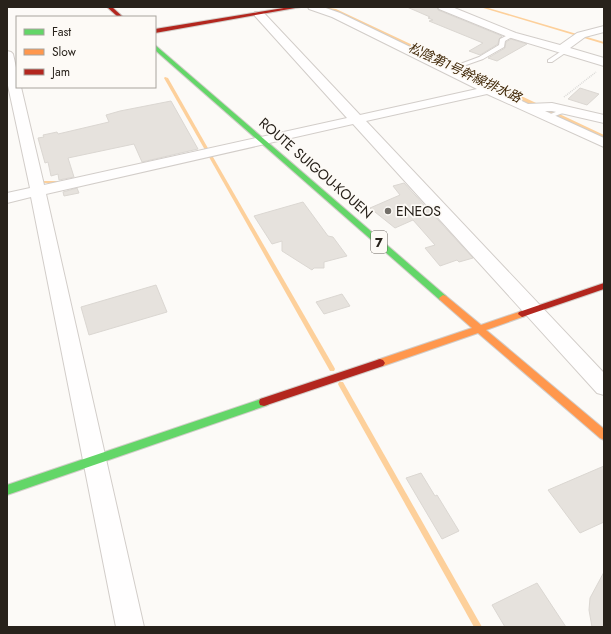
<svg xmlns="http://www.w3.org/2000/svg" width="611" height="634" viewBox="0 0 611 634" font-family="Jost,'Noto Sans JP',sans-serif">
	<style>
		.water { fill: #fdd09b }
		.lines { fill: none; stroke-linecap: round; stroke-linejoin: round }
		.stream { fill: #fdd09b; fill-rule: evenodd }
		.building { fill: #e6e2dd; stroke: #dbd7d2 }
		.lane-casing { stroke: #d2cdc9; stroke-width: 2 }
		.street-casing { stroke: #d2cdc9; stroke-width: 2 }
		.fast-casing { stroke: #d2cdc9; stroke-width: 2 }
		.slow-casing { stroke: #d2cdc9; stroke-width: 2 }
		.jam-casing { stroke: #d2cdc9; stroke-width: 2 }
		.path { stroke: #dbdad8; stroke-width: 1.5; stroke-dasharray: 1 1; stroke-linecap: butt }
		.lane { fill: #fffefe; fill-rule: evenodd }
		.street { fill: #fffefe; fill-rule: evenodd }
		.fast { fill: #63d668; fill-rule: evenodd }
		.slow { fill: #ff974d; fill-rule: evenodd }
		.jam { fill: #b3261e; fill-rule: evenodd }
		.poi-dot { fill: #726e68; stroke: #fdfaf6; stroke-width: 1.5 }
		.labels { text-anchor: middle; stroke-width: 3.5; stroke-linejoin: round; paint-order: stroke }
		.far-water-label { font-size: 13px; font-style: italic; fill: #3e2504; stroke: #fdfaf6 }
		.shield { fill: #fdfaf6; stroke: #68635d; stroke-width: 1 }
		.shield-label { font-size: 13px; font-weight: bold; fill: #28221b }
		.street-label { font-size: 14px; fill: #28221b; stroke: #fdfaf6 }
		.poi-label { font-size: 14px; fill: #28221b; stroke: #fdfaf6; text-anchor: start }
	</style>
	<rect width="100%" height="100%" fill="#fcfaf7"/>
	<g class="water">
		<path d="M323,7l13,2 268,126v4l-68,-30 -9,-6 -193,-92z"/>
		<path d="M480,7h5l119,35v2z"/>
	</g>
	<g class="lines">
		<g class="stream">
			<path d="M165,77l3,1 41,72 -1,1h-2l-1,-1 -41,-72z"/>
			<path d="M210,156h2l1,1 121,210 1,2 -1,2h-4l-121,-214z"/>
			<path d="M40,177h2l2,4h14l2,1 -2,1h-16l-2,-1 -1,-4z"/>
			<path d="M339,382h4l139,245h-8l-135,-241 -1,-2z"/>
		</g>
	</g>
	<g class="building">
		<path d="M407,7h30l1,3 64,26 -3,3 -1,5 -18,11 -11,-4 14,-8 -54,-22 4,-1 -5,-2 2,-1z"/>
		<path d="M511,39l16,5 -30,17 -9,-3 17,-10 1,-6z"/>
		<path d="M580,88l19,6 -12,11 -19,-6z"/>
		<path d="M171,101l27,48 -56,13 -8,-18 -66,14 6,19 -15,3 -1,-6 -7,2 -3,-14 -3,1 -7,-25 6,-1 -1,-2 14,-3 1,2 51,-12 -3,-7 14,-4z"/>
		<path d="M404,183l69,75 -14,4 -2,-2 -17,6 -15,-18 10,-3 -22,-25 -18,8 -25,-20 30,-13 -7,-9z"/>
		<path d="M77,188l2,5 -15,3 -1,-4z"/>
		<path d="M303,202l25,34 5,1 14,19 -23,6v6h-10l-2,2 -30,-19v-10l-10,3 -18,-28z"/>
		<path d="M156,285l11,27 -78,23 -8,-28z"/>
		<path d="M342,294l8,12 -26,8 -8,-12z"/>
		<path d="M604,466v56l-24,11 -32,-43z"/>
		<path d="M421,473l14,23 2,-1 22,36 -17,8 -36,-61z"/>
		<path d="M604,572v55h-12l-3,-17 1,-12z"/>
		<path d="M537,583l29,44h-61l-13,-22z"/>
	</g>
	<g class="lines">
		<g class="lane-casing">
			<g id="lane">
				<path d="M510,34l5,1 -10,6 -1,6 -21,12 -34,12 -5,-1 35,-13 20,-12 1,-6z"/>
				<path d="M563,50l5,1 -16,11h-4v-2z"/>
				<path d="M566,108l3,2 -1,1 -21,8 -4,-2z"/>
			</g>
		</g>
		<g class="street-casing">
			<g id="street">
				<path d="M308,7h15l17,6 188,91 24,-1 52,12v8l-52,-12h-7l59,27v9l-117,-53 -121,27 238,252v22l-7,-2 -244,-269 -307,70 98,433h-28l-85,-430 -24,6v-10l23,-5 -23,-107v-30l4,1 2,2 4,18v15h4l23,98 303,-67 -92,-102 -1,-2 1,-2h8l97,103 117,-26 -145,-72 -23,-8z"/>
				<path d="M438,7h14l64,26 44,12 17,-12 27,-7v6l-19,5 -15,11 34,10v8l-96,-29 -69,-28z"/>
			</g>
		</g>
		<g class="fast-casing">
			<g id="fast">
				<path d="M155,45l291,251 1,2 -1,2h-6l-285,-250z"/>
				<path d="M264,398l4,1 1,3 -1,3 -261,90v-10z"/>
			</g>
		</g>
		<g class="slow-casing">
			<path id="slow" d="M443,295l3,1 35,29 41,-14 3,1 1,2 -1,2 -39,14 118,99v11l-4,-2 -122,-105 -95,33h-6l-2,-3 2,-3 95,-32 -32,-28 -1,-2z"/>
		</g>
		<g class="jam-casing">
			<g id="jam">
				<path d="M107,7h5l11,10h-5z"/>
				<path d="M290,7h11l-146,26v-4z"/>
				<path d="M604,283v6l-82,28 -4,-3 1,-2z"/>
				<path d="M380,359l3,1 2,3 -2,3 -119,40 -4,-1 -1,-3 1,-3z"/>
			</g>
		</g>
		<path class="path" d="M564,97l32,-25"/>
		<use href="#lane" class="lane"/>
		<use href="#street" class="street"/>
		<use href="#fast" class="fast"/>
		<use href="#slow" class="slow"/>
		<use href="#jam" class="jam"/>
	</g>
	<circle class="poi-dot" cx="388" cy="211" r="4"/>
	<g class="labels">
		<g class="far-water-label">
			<text transform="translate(465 72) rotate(25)" y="5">松陰第1号幹線排水路</text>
		</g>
		<rect class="shield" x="371" y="231" width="16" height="22" rx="3"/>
		<g class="shield-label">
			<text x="379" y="247">7</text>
		</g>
		<g class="street-label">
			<text transform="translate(316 168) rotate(41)" y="5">ROUTE SUIGOU-KOUEN</text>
		</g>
		<g class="poi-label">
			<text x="396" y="216">ENEOS</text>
		</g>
	</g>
	<rect width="611" height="634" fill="none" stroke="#28221b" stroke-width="16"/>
	<rect x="16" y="16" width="140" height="72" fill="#fdfaf6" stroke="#a8a49e"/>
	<rect x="24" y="29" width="20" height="6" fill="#63d668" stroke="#a8a49e"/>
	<text x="52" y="36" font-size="12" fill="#28221b">Fast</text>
	<rect x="24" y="49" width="20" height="6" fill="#ff974d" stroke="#a8a49e"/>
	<text x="52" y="56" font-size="12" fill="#28221b">Slow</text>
	<rect x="24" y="69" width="20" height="6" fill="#b3261e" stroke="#a8a49e"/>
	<text x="52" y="76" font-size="12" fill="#28221b">Jam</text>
</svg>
